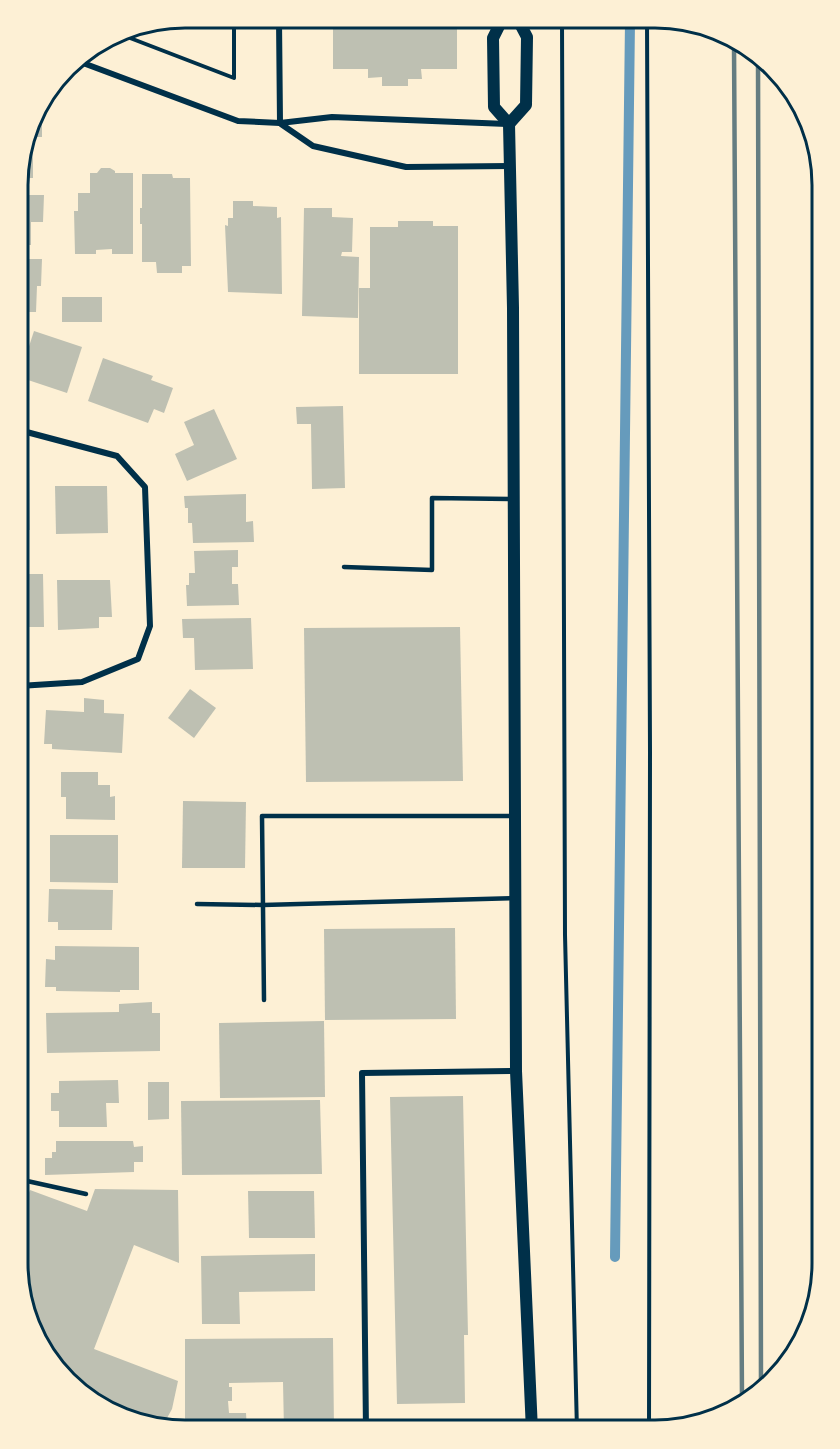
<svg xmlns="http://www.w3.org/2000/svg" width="840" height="1449" viewBox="0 0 840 1449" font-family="'Work Sans',sans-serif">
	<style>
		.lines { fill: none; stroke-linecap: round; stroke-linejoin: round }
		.stream { stroke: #669bbc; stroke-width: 10 }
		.building { fill: #bec0b2 }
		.path { stroke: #003049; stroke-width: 4 }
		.service { stroke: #003049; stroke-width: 4.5 }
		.minor { stroke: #003049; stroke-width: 6 }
		.secondary { stroke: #003049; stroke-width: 12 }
		.rail { stroke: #657d81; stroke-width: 4.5 }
		.rim { fill: none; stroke: #003049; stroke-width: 3 }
	</style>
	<rect width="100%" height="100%" fill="#fdf0d5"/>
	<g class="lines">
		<path class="stream" d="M615,1257l15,-1236"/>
	</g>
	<g class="building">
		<path d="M188,18h21v9l-37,1v-7z"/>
		<path d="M333,19l124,1v49h-36l1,10h-14v7h-26v-9l-14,1v-9h-35z"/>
		<path d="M32,122h10v15h-9v41h-14v-14z"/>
		<path d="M101,168h9l5,3v2h18v81h-21v-5l-16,1v4h-21l-1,-43h4v-18h12v-20h7z"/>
		<path d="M142,174h30l1,4h17l1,88h-9v7h-25l-1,-11h-14v-38h-2v-16h2z"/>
		<path d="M19,195h25l-1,27h-12v23h-12z"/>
		<path d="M233,201h20v5l24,1v11l4,-1 1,77 -54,-2 -3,-67 3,1v-8h5z"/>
		<path d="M304,208h28v9l21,1 -1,34h-10l-1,4 18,1 -1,61 -56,-2z"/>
		<path d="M398,221h35v5h25v148h-99v-86h11v-61h28z"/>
		<path d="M19,259h23l-1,27h-4l-1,26h-17z"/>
		<rect x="62" y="297" width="40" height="25"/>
		<path d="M34,331l48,16 -15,46 -48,-16z"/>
		<path d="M103,358l50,18 -2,4 22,8 -9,25 -10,-4 -6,14 -60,-22z"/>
		<path d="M343,406l2,82 -33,1 -1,-65h-14l-1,-17z"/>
		<path d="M214,409l23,50 -50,22 -12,-27 19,-9 -10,-23z"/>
		<path d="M19,465h10l1,65h-11z"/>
		<path d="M55,486h52l1,47 -52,1z"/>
		<path d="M246,494v28l7,-1 1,21 -61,1 -1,-20h-4v-15h-3l-1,-12z"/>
		<path d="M238,550v17h-6v17h6l1,21 -52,1 -1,-21h3v-12h6l-1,-22z"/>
		<path d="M19,574h24l1,53h-17v3h-8z"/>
		<path d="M57,580h53l2,37h-13v11l-41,2z"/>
		<path d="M251,618l2,51 -58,1 -1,-32h-11l-1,-19z"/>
		<path d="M460,627l3,154 -157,1 -2,-154z"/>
		<path d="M190,689l26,19 -22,30 -26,-20z"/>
		<path d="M84,698l20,2v13l20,1 -2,39 -70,-4v-5h-8l2,-34 38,2z"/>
		<path d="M61,772h37v13h12v12l5,-1v24l-49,-1v-22h-5z"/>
		<path d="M183,801l63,1 -1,66h-63z"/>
		<path d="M50,835h68v48l-68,-1z"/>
		<path d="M49,889l64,1 -1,40h-54v-8h-10z"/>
		<path d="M455,928l1,91 -131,1 -1,-91z"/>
		<path d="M55,946l84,1v43h-19v2l-64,-1v-4h-11l1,-28 9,1z"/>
		<path d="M152,1002v11h8v38l-113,2 -1,-40 73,-1v-8z"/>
		<path d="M324,1021l1,76 -105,1 -1,-75z"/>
		<path d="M118,1080l1,23h-13l1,24h-48v-16h-8v-18h8v-12z"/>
		<path d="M148,1082h21v37l-21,1z"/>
		<path d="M463,1096l5,239h-4l1,68 -68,1 -7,-307z"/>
		<path d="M320,1100l2,74 -140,1 -1,-74z"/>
		<path d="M56,1141h77l1,6 9,-1v16h-9v10l-89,3v-17h7v-6h4z"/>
		<path d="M95,1189l83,1 1,73 -45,-18 -40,104 84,32 -6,28 -11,20 -78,-33 -52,-68 -13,-64v-43l12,-31 57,21z"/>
		<path d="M248,1191h66l1,47h-66z"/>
		<path d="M315,1254v37l-76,1 1,32h-38l-1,-68z"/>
		<path d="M333,1338l1,92h-50l-1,-48 -54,1v4h3v14h-4l1,12h17l1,17h-62v-91z"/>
	</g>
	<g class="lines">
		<g class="path">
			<path d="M562,20l3,915 12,496"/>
			<path d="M647,21l3,731 -1,679"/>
			<path d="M117,33l117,45v-60"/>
		</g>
		<g class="service">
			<path d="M344,567l88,3v-72l81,1"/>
			<path d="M197,904l66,1 252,-7"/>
			<path d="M264,1000l-2,-184h252"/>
			<path d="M18,1179l68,15"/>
		</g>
		<g class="minor">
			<path d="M279,19l1,104"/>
			<path d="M75,60l163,61 42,2 52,-6 175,7"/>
			<path d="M281,124l32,22 93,21 104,-1"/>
			<path d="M19,686l63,-4 56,-23 12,-33 -5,-139 -28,-31 -98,-26"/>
			<path d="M366,1430l-4,-357 154,-2"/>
		</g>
		<g class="secondary">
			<path d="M502,20l-9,18 1,69 15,17 4,184 3,763 16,360"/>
			<path d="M509,124l17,-19 1,-68 -9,-17"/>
		</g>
		<g class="rail">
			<path d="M734,44l8,1356"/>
			<path d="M758,56l3,1330"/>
		</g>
	</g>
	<path d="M0 0H840V1449H0ZM185 28H655A157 157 0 0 1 812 185V1263A157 157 0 0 1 655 1420H185A157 157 0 0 1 28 1263V185A157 157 0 0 1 185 28Z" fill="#fdf0d5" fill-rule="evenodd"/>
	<path class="rim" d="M185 28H655A157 157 0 0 1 812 185V1263A157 157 0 0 1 655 1420H185A157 157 0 0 1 28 1263V185A157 157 0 0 1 185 28Z"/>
</svg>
